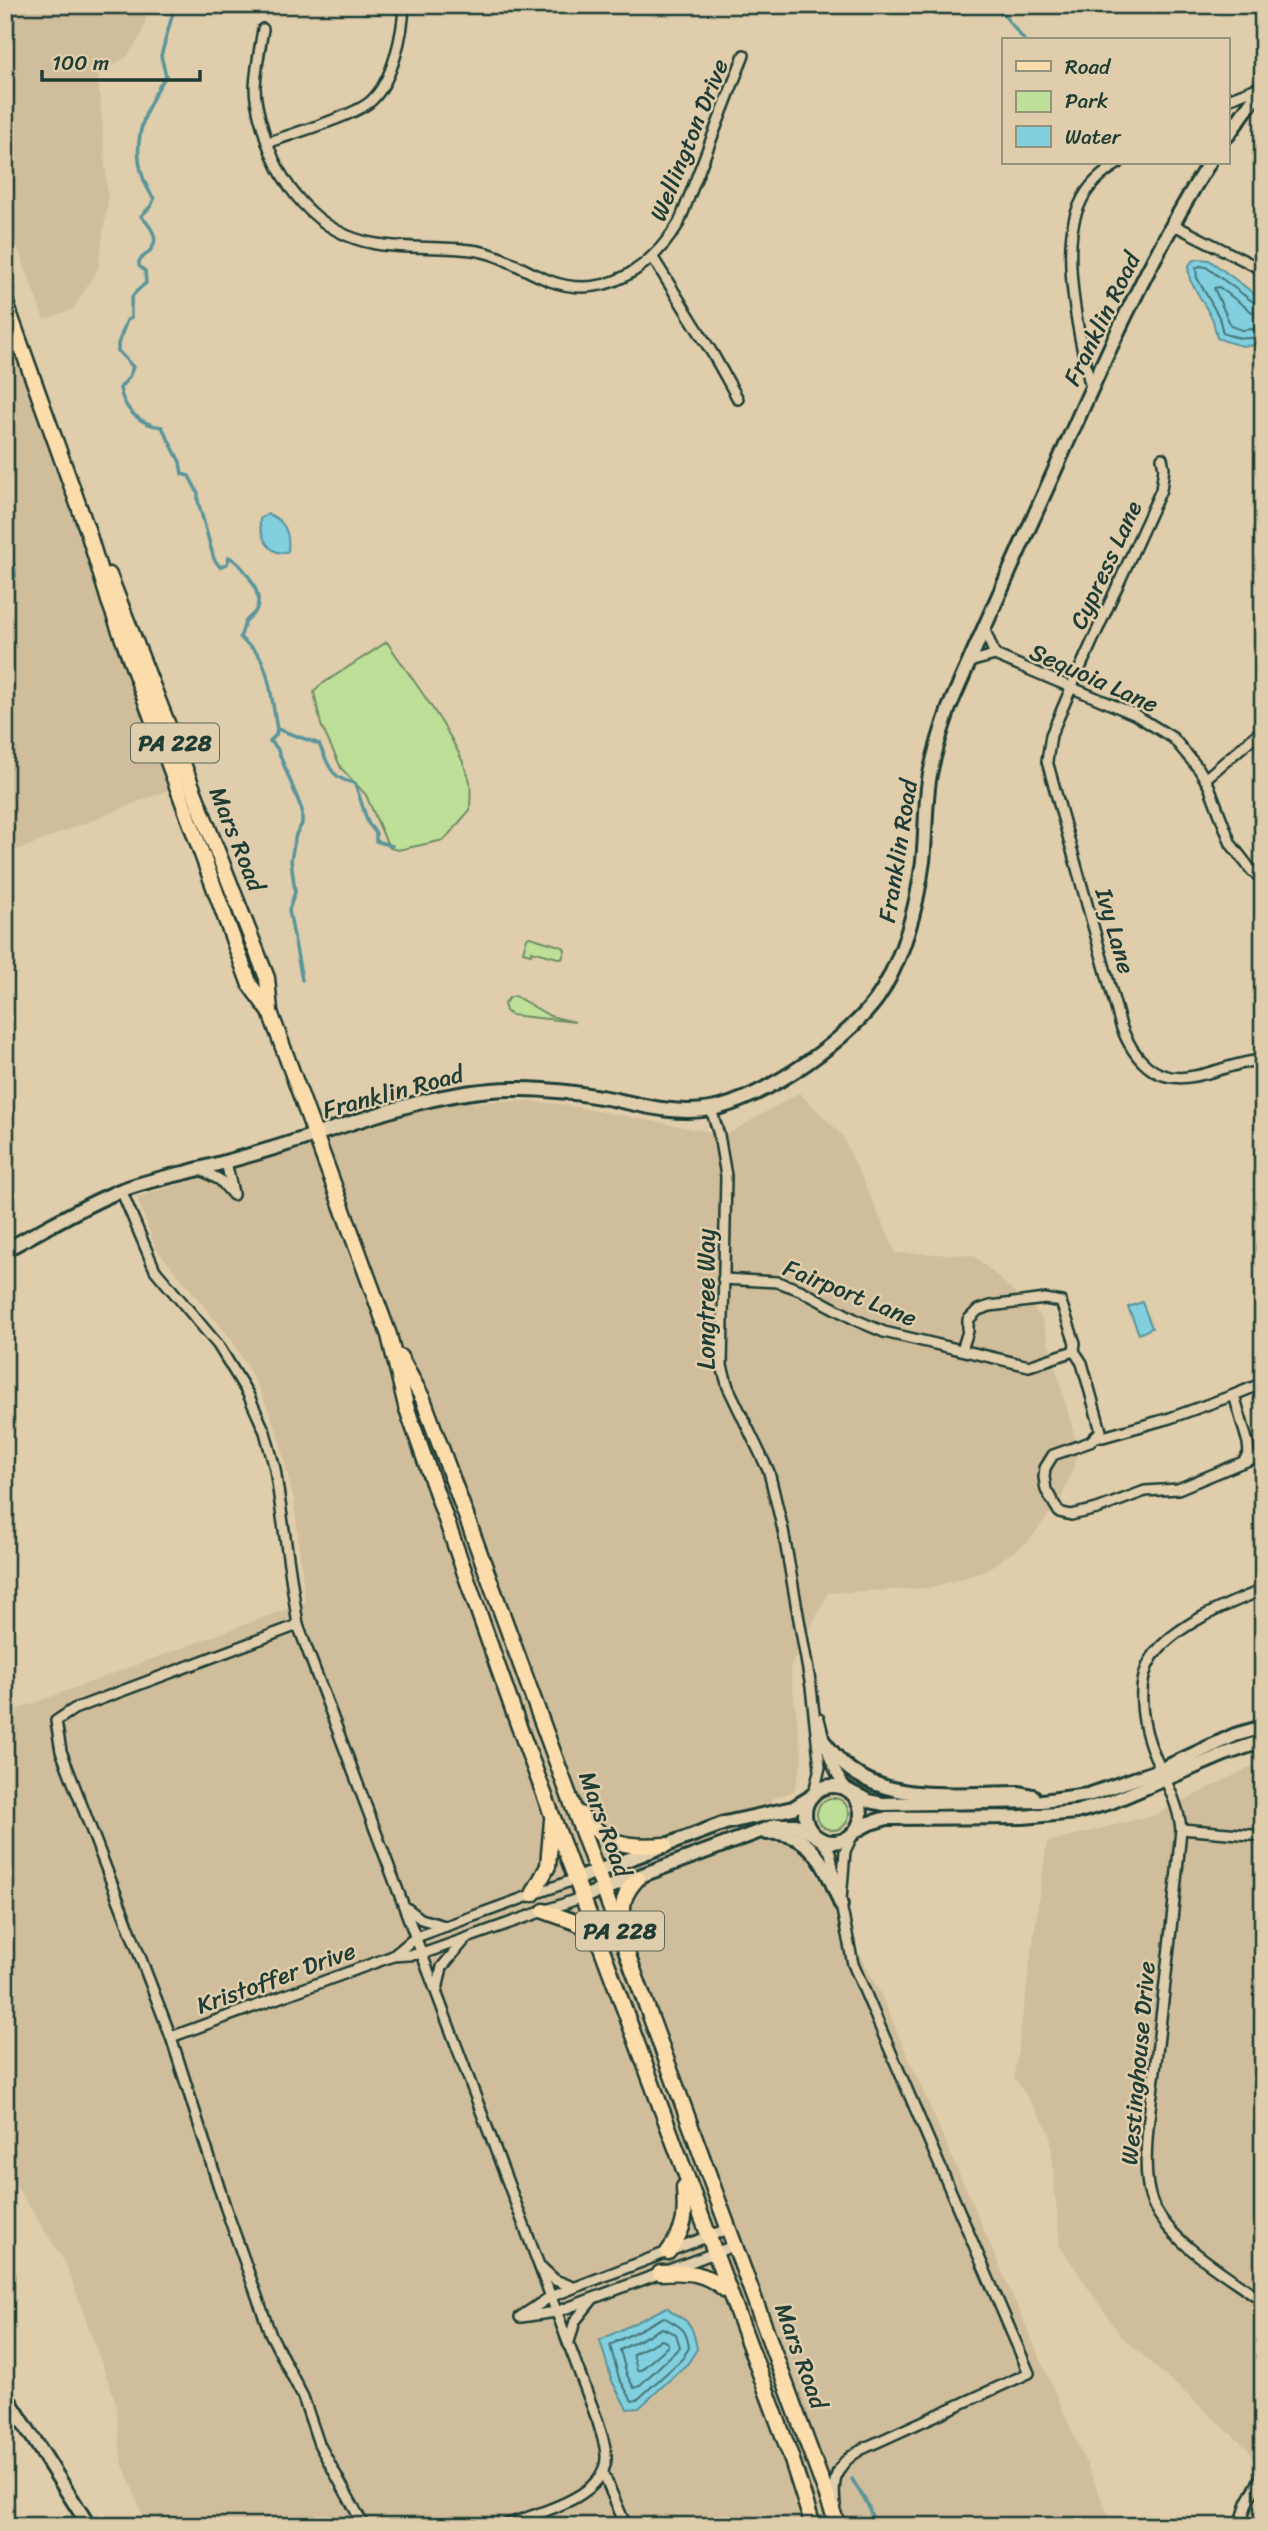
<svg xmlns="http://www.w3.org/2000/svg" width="1268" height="2531" viewBox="0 0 1268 2531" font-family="Sriracha,sans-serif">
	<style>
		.built { fill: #d0bd9b }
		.green { fill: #bedf98; stroke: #6e8e66; stroke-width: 2 }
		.water { fill: #81cfdf; stroke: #5a959b; stroke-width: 2 }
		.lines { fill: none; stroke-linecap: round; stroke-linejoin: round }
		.shore { stroke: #467778; stroke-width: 2 }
		.stream { stroke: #5a959b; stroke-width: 3.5 }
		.street-casing { stroke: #1f3d34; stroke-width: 14 }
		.secondary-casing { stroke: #1f3d34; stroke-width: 18 }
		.primary-casing { stroke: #1f3d34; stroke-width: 19 }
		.street { stroke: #dfcdab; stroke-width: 9 }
		.secondary { stroke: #dfcdab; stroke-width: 12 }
		.primary { stroke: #fddcac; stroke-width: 14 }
		.labels { text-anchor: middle; stroke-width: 5; stroke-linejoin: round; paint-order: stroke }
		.shield { fill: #dfcdab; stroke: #596858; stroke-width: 2 }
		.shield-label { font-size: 23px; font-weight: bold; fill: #1f3d34 }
		.street-label { font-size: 24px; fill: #1f3d34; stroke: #dfcdab }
	</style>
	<rect width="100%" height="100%" fill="#dfcdab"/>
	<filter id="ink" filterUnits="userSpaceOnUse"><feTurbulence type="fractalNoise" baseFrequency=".0143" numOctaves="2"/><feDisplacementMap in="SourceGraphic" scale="14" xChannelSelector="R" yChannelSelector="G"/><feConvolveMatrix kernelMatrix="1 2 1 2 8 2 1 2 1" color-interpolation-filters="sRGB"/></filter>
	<g filter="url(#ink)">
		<g class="built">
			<path d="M5,5h145l-9,31 -14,20 -29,19 10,125 -10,69 -25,40 -29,11 -39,-108z"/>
			<path d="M5,352l31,33 142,401 -173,69z"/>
			<path d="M799,1093l43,42 54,118 77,2 68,61 38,136 -18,47 -33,43 -45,30 -53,16 -102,5 -38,74 12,92 -8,32 -23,8 10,38 20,9 79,147 233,532 -966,1 -26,-67 -5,-56 -51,-141 -60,-93v-455l300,-112 -11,-102 -17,-69 -17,-41 -28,-50 -77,-93 -18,-50 199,-59 73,-25 54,-11 63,-1 34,3 166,31z"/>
			<path d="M1263,1761v724l-14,-35 -129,-115 -60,-89 -10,-114 -36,-55 33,-235 108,-27z"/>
		</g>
		<g class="green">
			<path d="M387,642c26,39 68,92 82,136 3,10 1,22 1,32l-26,30 -46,10 -8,-2 -4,-7 -20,-46 -25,-27 -20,-43 -7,-33 5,-6z"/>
			<path d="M530,937l33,10 2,3 -3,9 -30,-8 -1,3 -8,-2 4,-14z"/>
			<path d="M515,996l35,20 25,6 -64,-7 -5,-4 -2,-7 5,-6z"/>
			<circle cx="833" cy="1814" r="16"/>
		</g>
		<g class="water">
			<path d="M1199,259l10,1 54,40v42c-16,8 -30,2 -46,-4l-4,-18 -23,-40 -2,-13 4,-6z"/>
			<path d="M268,514c17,6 22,20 20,37 -18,8 -30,-18 -28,-32z"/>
			<path d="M5,521l11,51v5l-11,3z"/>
			<path d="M1142,1302l10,26 -13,6 -11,-27z"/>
			<path d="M667,2307c9,10 12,8 19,14 8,7 9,19 11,28l-9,14 -49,45 -12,1 -15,-28 -12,-41z"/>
		</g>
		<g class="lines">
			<g class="shore">
				<path d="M1263,305l-7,-1 -50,-37 -6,-1 -4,2 1,10 22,39 4,16c15,6 24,6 40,4"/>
				<path d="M1263,314l-11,-2 -33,-25 -5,1 17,38 11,4 21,-2"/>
				<path d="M664,2317c16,11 22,9 25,31l-7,11 -45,41 -5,1 -13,-23 -9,-33z"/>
				<path d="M662,2328l14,6 4,13 -42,40 -4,1 -7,-13 -7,-25z"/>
				<path d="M661,2340l6,2 1,4 -27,24h-4l-4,-16z"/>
			</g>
			<g class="stream">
				<path d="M175,5l-14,51 5,20c-26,38 -40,82 -12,123l-3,7 -10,10c7,8 19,20 11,32 -3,5 -9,8 -13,13v5l6,5 1,12c-17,14 -15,12 -15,35l-4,2 -9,24v7l15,16 -4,10 -9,11c3,21 20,37 42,39l18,35 2,12 7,2 9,17v8l16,58 6,8 7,-3 2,-7c13,7 34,34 28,51 -2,6 -8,9 -11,13 -3,5 -3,11 -6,16 6,8 15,11 20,20 10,18 13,50 17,72l42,15c10,21 11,35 36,39l13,40 8,10v8l16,5"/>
				<path d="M996,5l28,35"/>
				<path d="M277,729l-1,6 -6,6 7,7 25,62v14l-6,10 -5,26 4,32 -6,18 13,70"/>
				<path d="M852,2479l16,26 7,21"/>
				<path d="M1106,2526l8,-6 7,6"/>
			</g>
			<g class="street-casing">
				<g id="street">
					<path d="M263,29c-3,19 -7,39 -8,58 0,14 4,29 8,42 15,55 53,105 113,115 31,5 64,2 95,6 30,3 52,21 79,31 55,20 101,-13 129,-58l65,-168"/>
					<path d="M1228,99l34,-13"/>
					<path d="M267,143c24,-9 88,-27 104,-42 22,-20 32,-68 33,-96"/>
					<path d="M1172,224l91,46"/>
					<path d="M653,258l61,98 24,43"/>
					<path d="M1091,388c-11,-46 -32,-139 -12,-182 8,-20 22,-32 40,-43"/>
					<path d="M1162,458l2,10 -3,22 -89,196 -21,49 -4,26 74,265c6,16 13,29 26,40 34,29 78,-5 116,-6"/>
					<path d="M995,655l139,59 39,24 26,31 10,17 22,58 21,27 11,8"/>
					<path d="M969,662l26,-7 -11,-27"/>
					<path d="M1205,779l58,-50"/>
					<path d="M711,1109l8,26 7,41 -4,190 6,21 41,85 14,58 28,157 9,80 -6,26"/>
					<path d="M226,1162l7,31"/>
					<path d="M200,1169l20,11 13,15"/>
					<path d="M121,1190l34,80 63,75 30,49 17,38 10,37 23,156 300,797c3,12 9,25 8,37 -3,40 -72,55 -103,67"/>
					<path d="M723,1279l55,3 22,8 58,31 26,11 145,34 45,-15 8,12 19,68 -11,11 -37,13 -8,13 -1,9 2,13 13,22 12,3 26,-6 48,-18 33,-2 65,-27 6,-9 -1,-10 -14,-48 29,-12"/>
					<path d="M962,1350l6,-19v-11l10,-10 12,-4 55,-7 16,3 14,41 -1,8"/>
					<path d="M1096,1437h7l67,-19 64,-23"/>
					<path d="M1244,1462l19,-7"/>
					<path d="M1263,1590c-34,13 -88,35 -110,66 -17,24 -12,62 -3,88 10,28 28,55 31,85 -7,78 -16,155 -25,233 -4,37 -18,108 -3,142 18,40 75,71 110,97"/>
					<path d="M298,1625l-224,84 -18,12 5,30 110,286 54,169 45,127 33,64 16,47 45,82"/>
					<path d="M819,1719c7,26 11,50 29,71"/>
					<path d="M1181,1829l82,7"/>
					<path d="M818,1837l12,15 6,31"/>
					<path d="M841,1900l4,-49 8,-17"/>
					<path d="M408,1909l13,10 24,7"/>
					<path d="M393,1956l23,-19 160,-58"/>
					<path d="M437,1990l5,-23 21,-25"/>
					<path d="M171,2037l222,-81 29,-2 161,-57"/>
					<path d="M541,2267l14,13 18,7"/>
					<path d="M520,2317l30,-20 180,-69"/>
					<path d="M521,2317l35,-5 180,-67"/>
					<path d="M569,2342l6,-21 17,-21"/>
					<path d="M603,2473l23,53"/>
					<path d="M835,2505c-3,-26 1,-41 25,-55l169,-77 -176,-409 -13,-64"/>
					<path d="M1240,2526l7,-23 16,-30"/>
				</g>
			</g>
			<g class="secondary-casing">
				<g id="secondary">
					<path d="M1228,135l35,-49"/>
					<path d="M5,1250c39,-20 76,-44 117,-60 21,-8 44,-13 66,-18 34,-9 68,-18 102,-29 73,-23 145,-53 223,-54 33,-1 67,4 99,10 32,7 66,16 99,10 52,-9 144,-73 171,-118 23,-39 35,-85 41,-130 3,-27 2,-54 6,-81 4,-25 12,-48 20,-72 36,-83 73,-165 110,-247 45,-102 91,-204 150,-298"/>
					<path d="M825,1743c10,13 20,25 35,33 42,26 110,17 159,17l14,3"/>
					<circle cx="833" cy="1814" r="28"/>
					<path d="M851,1792l18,9 14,3 159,-3 46,-6 72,-25 75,-35 28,-8"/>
					<path d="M857,1830l13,-7 17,-5 136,-1 53,-5 35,-10 114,-48 38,-13"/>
					<path d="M767,1833c45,-3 60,36 74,72"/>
					<path d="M576,1879l149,-56 68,-15 18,-11"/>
					<path d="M583,1897l194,-72h19l17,9"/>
					<path d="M5,2394l84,132"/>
				</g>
			</g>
			<g class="primary-casing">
				<g id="primary">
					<path d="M5,301l82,228 22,72 141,384 20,27 119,323 17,71 112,318 272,730 23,72"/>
					<path d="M109,575l158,403 3,33"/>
					<path d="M400,1357l23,42 415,1127"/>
					<path d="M580,1814c27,31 46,34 85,31"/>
					<path d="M533,1894l15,-28 4,-46"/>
					<path d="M544,1911l31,11 22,11"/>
					<path d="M626,1926c-7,-20 -2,-33 12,-48"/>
					<path d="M668,2252c18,-24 18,-36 16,-65"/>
					<path d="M660,2273c29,-2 45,-1 67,18"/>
				</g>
			</g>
			<use href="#street" class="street"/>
			<use href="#secondary" class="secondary"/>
			<use href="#primary" class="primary"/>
		</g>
	</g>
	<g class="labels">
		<g class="shield">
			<rect x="131" y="723.5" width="88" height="39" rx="5"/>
			<rect x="576" y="1911.5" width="88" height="39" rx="5"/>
		</g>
		<g class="shield-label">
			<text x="175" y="751">PA 228</text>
			<text x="620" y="1939">PA 228</text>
		</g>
		<g class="street-label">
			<text transform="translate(689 140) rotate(-68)" y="8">Wellington Drive</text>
			<text transform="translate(1102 319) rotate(-64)" y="8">Franklin Road</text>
			<text transform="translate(1106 565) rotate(-65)" y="8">Cypress Lane</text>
			<text transform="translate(1094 678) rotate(24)" y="8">Sequoia Lane</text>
			<text transform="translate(237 839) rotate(68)" y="8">Mars Road</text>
			<text transform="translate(898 851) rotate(-81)" y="8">Franklin Road</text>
			<text transform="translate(1115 931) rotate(74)" y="8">Ivy Lane</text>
			<text transform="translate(393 1092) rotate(-15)" y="8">Franklin Road</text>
			<text transform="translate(850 1293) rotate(22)" y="8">Fairport Lane</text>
			<text transform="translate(706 1299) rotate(-90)" y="8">Longtree Way</text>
			<text transform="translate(605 1824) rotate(70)" y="8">Mars Road</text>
			<text transform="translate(276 1978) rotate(-20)" y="8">Kristoffer Drive</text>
			<text transform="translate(1138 2063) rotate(-85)" y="8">Westinghouse Drive</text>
			<text transform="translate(801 2356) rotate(70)" y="8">Mars Road</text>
		</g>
	</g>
	<rect width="1268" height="2531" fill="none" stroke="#dfcdab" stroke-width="28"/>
	<rect x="14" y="14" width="1240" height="2503" fill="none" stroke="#1f3d34" stroke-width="2.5" filter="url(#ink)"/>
	<rect x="1002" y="38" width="228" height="126" fill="#dfcdab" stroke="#92937b" stroke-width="2"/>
	<rect x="1016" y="61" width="35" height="10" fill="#fddcac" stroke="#92937b" stroke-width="2"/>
	<text x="1065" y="74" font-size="21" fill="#1f3d34">Road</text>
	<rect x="1016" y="91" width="35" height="21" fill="#bedf98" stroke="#92937b" stroke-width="2"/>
	<text x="1065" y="108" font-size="21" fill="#1f3d34">Park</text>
	<rect x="1016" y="126" width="35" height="21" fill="#81cfdf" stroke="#92937b" stroke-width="2"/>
	<text x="1065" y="144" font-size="21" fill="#1f3d34">Water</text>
	<path d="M42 70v10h158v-10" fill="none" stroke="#1f3d34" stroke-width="3.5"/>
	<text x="52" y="70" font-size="21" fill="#1f3d34" stroke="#dfcdab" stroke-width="5" paint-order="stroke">100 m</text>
</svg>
